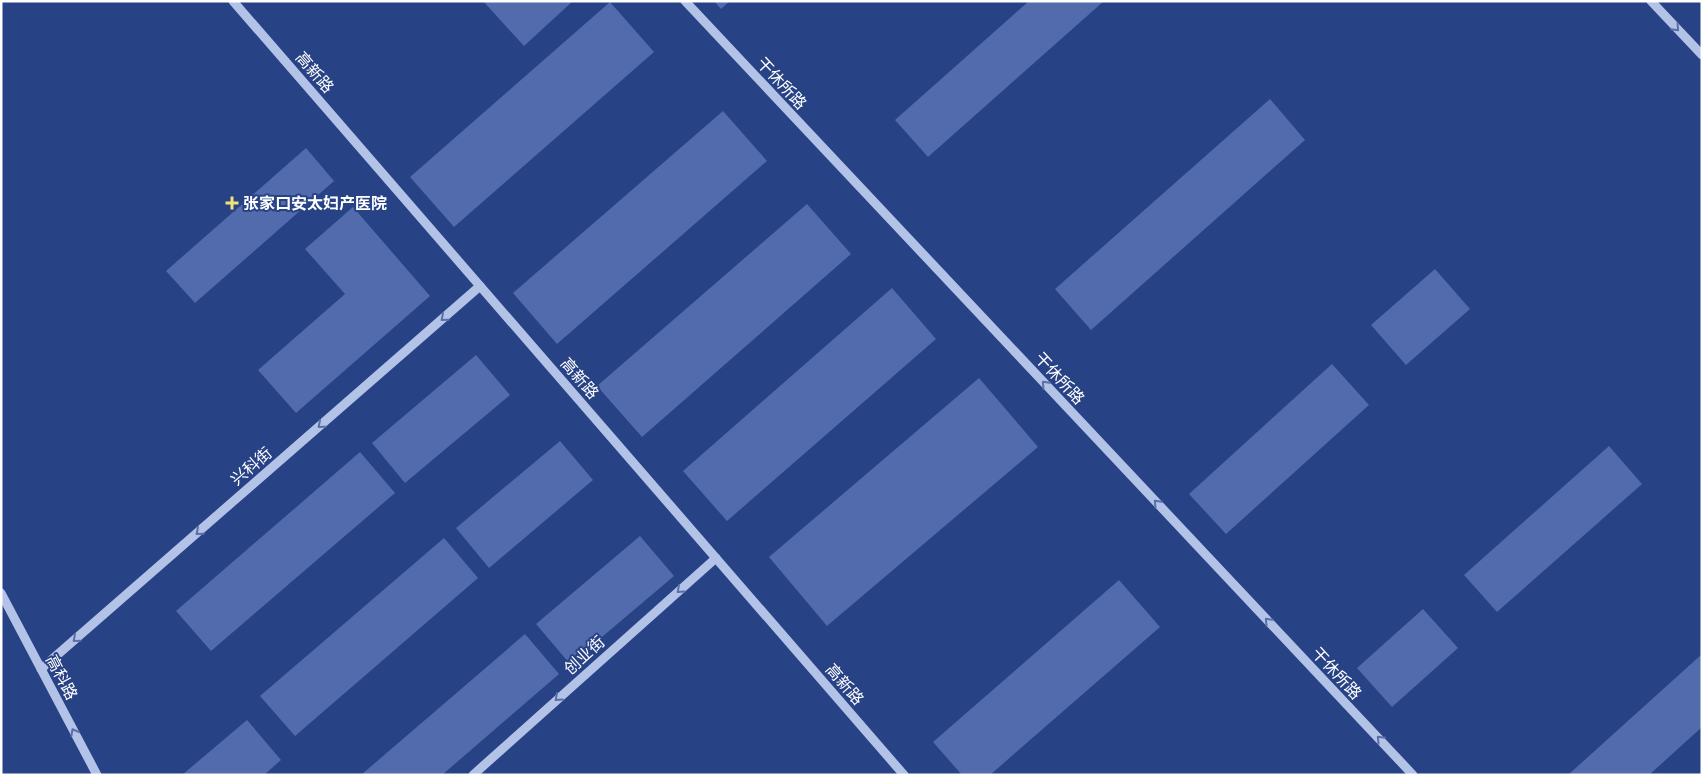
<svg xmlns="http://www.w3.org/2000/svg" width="1703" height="776" viewBox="0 0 1703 776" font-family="Rubik,'Noto Sans SC',sans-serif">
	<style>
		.building { fill: #516bad }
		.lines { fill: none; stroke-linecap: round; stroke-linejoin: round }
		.minor { stroke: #b3c3e8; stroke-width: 9 }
		.oneway { stroke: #596fa8 }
		.poi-dot { fill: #f0e07a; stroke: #284286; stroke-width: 2 }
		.labels { text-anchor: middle; stroke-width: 4; stroke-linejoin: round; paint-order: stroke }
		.street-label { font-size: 16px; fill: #fff; stroke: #284286 }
		.poi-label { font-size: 16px; font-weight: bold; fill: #fff; stroke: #284286; text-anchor: start }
	</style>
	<rect width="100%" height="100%" fill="#284286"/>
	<g class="building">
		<path d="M483,1h90l-49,45z"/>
		<path d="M714,1h16l-9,8z"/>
		<path d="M1029,1h75l-176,156 -33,-37z"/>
		<path d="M610,2l44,50 -200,175 -44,-50z"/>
		<path d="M1270,99l35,41 -214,190 -36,-41z"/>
		<path d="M723,111l44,50 -210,183 -44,-51z"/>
		<path d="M306,148l28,33 -139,122 -29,-32z"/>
		<path d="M807,204l44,50 -209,183 -45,-51z"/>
		<path d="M353,207l77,89 -134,117 -38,-43 87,-76 -40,-45z"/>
		<path d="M1435,269l35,40 -64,56 -35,-40z"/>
		<path d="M892,288l44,51 -209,182 -44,-50z"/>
		<path d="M476,355l34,40 -105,88 -33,-40z"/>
		<path d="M1332,364l37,41 -143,129 -37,-40z"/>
		<path d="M979,378l59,69 -211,179 -58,-69z"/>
		<path d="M560,441l33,39 -104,88 -33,-40z"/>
		<path d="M1609,446l33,38 -145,128 -33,-37z"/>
		<path d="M360,452l35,41 -184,158 -35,-40z"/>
		<path d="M640,536l34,40 -104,88 -34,-40z"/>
		<path d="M444,538l34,40 -183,158 -35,-40z"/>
		<path d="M1119,580l41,47 -170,148h-28l-29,-33z"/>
		<path d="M1423,609l35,39 -66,59 -35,-39z"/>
		<path d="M525,634l34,40 -117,101h-81z"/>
		<path d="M1702,654v73l-53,48h-81z"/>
		<path d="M247,720l34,40 -17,15h-82z"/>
	</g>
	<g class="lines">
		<g class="minor">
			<path d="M233,1l671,774"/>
			<path d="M685,1l728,774"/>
			<path d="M1651,1l51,54"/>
			<path d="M1,593l96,182"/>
			<path d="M41,669l439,-383"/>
			<path d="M473,775l243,-217"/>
		</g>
	</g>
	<defs><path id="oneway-chevron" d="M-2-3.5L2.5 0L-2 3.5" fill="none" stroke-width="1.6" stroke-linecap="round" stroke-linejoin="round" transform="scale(1.25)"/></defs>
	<g class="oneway">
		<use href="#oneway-chevron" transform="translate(1676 28) rotate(47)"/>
		<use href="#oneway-chevron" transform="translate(444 318) rotate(139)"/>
		<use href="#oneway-chevron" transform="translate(1045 384) rotate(-133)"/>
		<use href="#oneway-chevron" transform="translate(321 425) rotate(139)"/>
		<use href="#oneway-chevron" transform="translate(1157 503) rotate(-133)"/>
		<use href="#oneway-chevron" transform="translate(199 532) rotate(139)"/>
		<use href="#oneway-chevron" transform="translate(680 590) rotate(138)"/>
		<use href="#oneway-chevron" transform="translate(1268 621) rotate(-133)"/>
		<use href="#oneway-chevron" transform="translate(76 639) rotate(139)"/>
		<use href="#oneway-chevron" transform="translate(558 698) rotate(138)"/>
		<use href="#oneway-chevron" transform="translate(74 732) rotate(-118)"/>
		<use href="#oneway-chevron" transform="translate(1380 739) rotate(-133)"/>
	</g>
	<path class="poi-dot" d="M229.5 195.5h5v5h5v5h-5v5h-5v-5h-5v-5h5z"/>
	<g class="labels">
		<g class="street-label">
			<text transform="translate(315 72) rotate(49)" y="6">高新路</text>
			<text transform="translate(782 83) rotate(47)" y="6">干休所路</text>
			<text transform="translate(580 378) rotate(49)" y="6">高新路</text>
			<text transform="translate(1060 378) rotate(47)" y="6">干休所路</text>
			<text transform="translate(251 466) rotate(-41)" y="6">兴科街</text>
			<text transform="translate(584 655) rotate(-42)" y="6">创业街</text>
			<text transform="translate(1337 673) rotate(47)" y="6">干休所路</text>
			<text transform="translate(62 677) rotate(62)" y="6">高科路</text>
			<text transform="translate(845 684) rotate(49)" y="6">高新路</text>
		</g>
		<g class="poi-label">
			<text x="243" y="209">张家口安太妇产医院</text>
		</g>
	</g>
	<rect width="1703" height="776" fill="none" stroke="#ffffff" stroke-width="5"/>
</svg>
